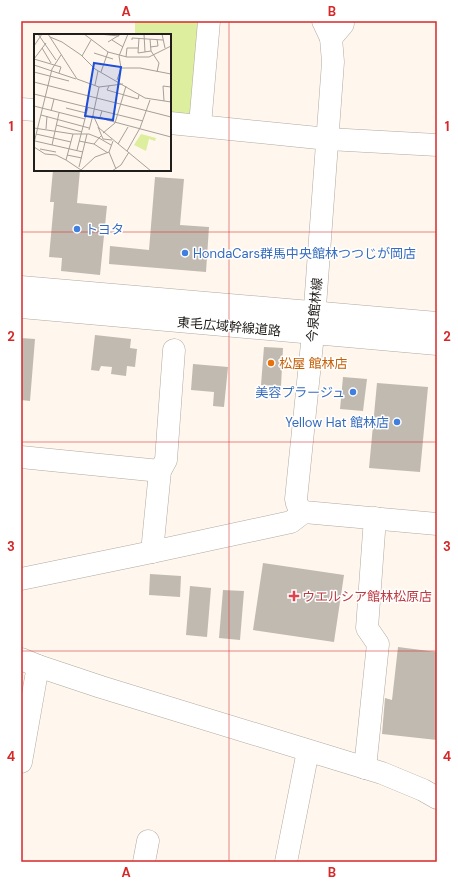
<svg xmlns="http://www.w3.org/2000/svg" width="458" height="883" viewBox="0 0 458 883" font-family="'DM Sans','Noto Sans JP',sans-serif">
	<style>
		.green { fill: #ddee9f }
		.building { fill: #c1bab1 }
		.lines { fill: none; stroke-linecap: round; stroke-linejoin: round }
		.minor-casing { stroke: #b0a99f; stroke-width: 23 }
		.major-casing { stroke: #b0a99f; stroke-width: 23 }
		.highway-casing { stroke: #b0a99f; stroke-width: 23 }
		.minor { stroke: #fff; stroke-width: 22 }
		.major { stroke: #fff; stroke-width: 22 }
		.highway { stroke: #fff; stroke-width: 22 }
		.grid { fill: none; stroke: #d62828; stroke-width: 1; stroke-opacity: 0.55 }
		.shop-dot { fill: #3f7fe0; stroke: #fff; stroke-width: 1.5 }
		.food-dot { fill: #e8710a; stroke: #fff; stroke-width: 1.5 }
		.health-dot { fill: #e0444e; stroke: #fff; stroke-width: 1.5 }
		.labels { text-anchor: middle; stroke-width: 3; stroke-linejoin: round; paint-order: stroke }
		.shop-label { font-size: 13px; fill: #366cbe; stroke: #fff; text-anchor: start }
		.street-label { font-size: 13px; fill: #201d1a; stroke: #fff }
		.food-label { font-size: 13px; fill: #c56008; stroke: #fff; text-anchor: start }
		.health-label { font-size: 13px; fill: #be3a42; stroke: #fff; text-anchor: start }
		.inset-road { fill: none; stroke: #a6a099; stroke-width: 1 }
		.view { fill: #1d4ed8; fill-opacity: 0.15; stroke: #1d4ed8; stroke-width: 2 }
		.inset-edge { fill: none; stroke: #201d1a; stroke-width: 2 }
		.neatline { fill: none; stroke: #d62828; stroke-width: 1.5 }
		.grid-label { font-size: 13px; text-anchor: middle; font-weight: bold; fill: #d62828 }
	</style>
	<rect width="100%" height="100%" fill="#fff7ed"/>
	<path class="green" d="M135,21h74l-8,99 -31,-4v-81h-35z"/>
	<g class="building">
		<path d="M53,170h27l-3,33 30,3 -7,69 -39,-4 1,-13 -13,-1 5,-55h-4z"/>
		<path d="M155,177l29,2 -4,46 29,2 -3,45 -97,-8 1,-18 39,4z"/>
		<path d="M95,335l36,4 -1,9 7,1 -2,18 -8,-1 -1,10 -15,-2 1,-7 -11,-1 -2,5 -8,-1z"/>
		<path d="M21,338l14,1 -5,62 -9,-1z"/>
		<path d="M264,347l19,1 -2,38 -20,-1z"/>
		<path d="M193,364l35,3 -4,40 -11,-1 1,-14 -23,-2z"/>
		<path d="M343,377l24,2 -4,32 -23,-2z"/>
		<path d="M377,383l51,4 -8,85 -51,-4z"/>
		<path d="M263,563l81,12 -10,67 -81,-12z"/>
		<path d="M150,574l31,2 -1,21 -31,-2z"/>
		<path d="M190,586l21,2 -4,49 -21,-2z"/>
		<path d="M223,590l21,1 -4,49 -21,-2z"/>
		<path d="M398,647l39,5v88l-55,-6 3,-36 7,2z"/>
	</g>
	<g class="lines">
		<g class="minor-casing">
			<g id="minor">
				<path d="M331,38l12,-14v-3"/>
				<path d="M21,109l14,1"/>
				<path d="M170,123l158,16 109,6"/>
				<path d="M200,125l9,-104"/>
				<path d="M21,457l139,14"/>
				<path d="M152,552l8,-81 6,-11 8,-110"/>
				<path d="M21,579l131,-27 139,-30 13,-10"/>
				<path d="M21,659l17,7 63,21 281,86 41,17 14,8"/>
				<path d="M21,762l17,-96"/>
				<path d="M365,768l13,-124 -11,-16 8,-110"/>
				<path d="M144,862l4,-21"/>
				<path d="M286,862l22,-111"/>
			</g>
		</g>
		<g class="major-casing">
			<path id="major" d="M323,21l8,17 2,24 -20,272 -17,165c1,7 3,9 8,13l133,12"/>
		</g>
		<g class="highway-casing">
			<g id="highway">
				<path d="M21,287l416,36"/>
				<path d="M21,307l416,37"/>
			</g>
		</g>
		<use href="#minor" class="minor"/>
		<use href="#major" class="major"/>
		<use href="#highway" class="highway"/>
	</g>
	<path class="grid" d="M229,21v841M21,232h416M21,442h416M21,651h416"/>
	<g class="shop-dot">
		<circle cx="77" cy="229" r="4"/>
		<circle cx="185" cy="253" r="4"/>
		<circle cx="353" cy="392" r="4"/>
		<circle cx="397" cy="422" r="4"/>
	</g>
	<circle class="food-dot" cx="271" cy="363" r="4"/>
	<path class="health-dot" d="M292 590h4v4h4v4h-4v4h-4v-4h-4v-4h4z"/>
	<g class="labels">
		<g class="shop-label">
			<text x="85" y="234">トヨタ</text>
			<text x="193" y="258">HondaCars群馬中央館林つつじが岡店</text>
			<text x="345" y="397" text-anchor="end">美容プラージュ</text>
			<text x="389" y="427" text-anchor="end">Yellow Hat 館林店</text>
		</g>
		<g class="street-label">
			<text transform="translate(314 310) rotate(-85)" y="5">今泉館林線</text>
			<text transform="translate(229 326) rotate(5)" y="5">東毛広域幹線道路</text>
		</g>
		<g class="food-label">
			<text x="279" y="368">松屋 館林店</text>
		</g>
		<g class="health-label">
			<text x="302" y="601">ウエルシア館林松原店</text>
		</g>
	</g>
	<g transform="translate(34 34)">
		<rect width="137" height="137" fill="#fff7ed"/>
		<path d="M107,100l15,4 -1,3 -6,-2 -3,12 -12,-6z" fill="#ddee9f"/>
		<path class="inset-road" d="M4,0l18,26M14,0l29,45 22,8 -6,28 6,13 52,43M50,0l24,18 19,5h22l22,-11M65,0l20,2M110,0l1,18M128,0l3,14M16,3l12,5 19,13 14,14 50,29 26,4M105,4l-1,15 13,-2M116,5l1,12 8,12 -2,9M78,6l11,7M98,6v-2l31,2M74,8l13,-8M0,12l8,-12M116,13l8,-1 -1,-7M8,14l9,15M60,19l19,6M48,22l9,-16M92,23l1,-9h11M0,25l27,8 -2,6M0,25l12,-16M0,31l42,14M87,34h19l31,6M0,38l35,9M67,38l7,-20M83,46l4,-12 -2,-12 9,-22M0,48l137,35M61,51l3,-14M75,52l-2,4 31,9 1,-4M65,53l24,-3M0,60l109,27M130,67l-1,-15 8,1M0,72l51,13M32,74l20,5M17,77l3,-12M68,77l-2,6 7,3 64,17M7,81l48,13M22,91l26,7M64,93l5,12 9,1M0,94l39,6h16l10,4 2,-2M12,95l1,-13M55,96l4,-15M69,99l12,-10 11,-37M2,100l35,8M1,107l48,11M45,107l15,3 14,9M0,109l18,-74 9,-14M60,110l5,-6 12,7M84,110l10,-17M18,111l7,-32M0,113l11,7 11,1 10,5 15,10 14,-13 14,-5 4,-11M6,115l16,3M43,116l11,-43M93,117l13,-23 10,-28M75,118l7,17M33,121l15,3M32,126l7,-26M45,133l8,-33M78,137l9,-6 8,-13"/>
		<path class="view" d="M60,29l27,4 -8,53 -28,-4z"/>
		<rect width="137" height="137" class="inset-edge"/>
	</g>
	<rect width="458" height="883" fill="none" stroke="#ffffff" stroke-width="44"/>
	<rect x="22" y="22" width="414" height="839" class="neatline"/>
	<g class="grid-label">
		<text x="126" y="16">A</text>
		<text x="332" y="16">B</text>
		<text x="11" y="131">1</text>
		<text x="447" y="131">1</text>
		<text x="11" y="341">2</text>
		<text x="447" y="341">2</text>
		<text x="11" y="551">3</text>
		<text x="447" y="551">3</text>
		<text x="11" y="761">4</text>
		<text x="447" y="761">4</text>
		<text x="126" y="877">A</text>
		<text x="332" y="877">B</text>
	</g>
</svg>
